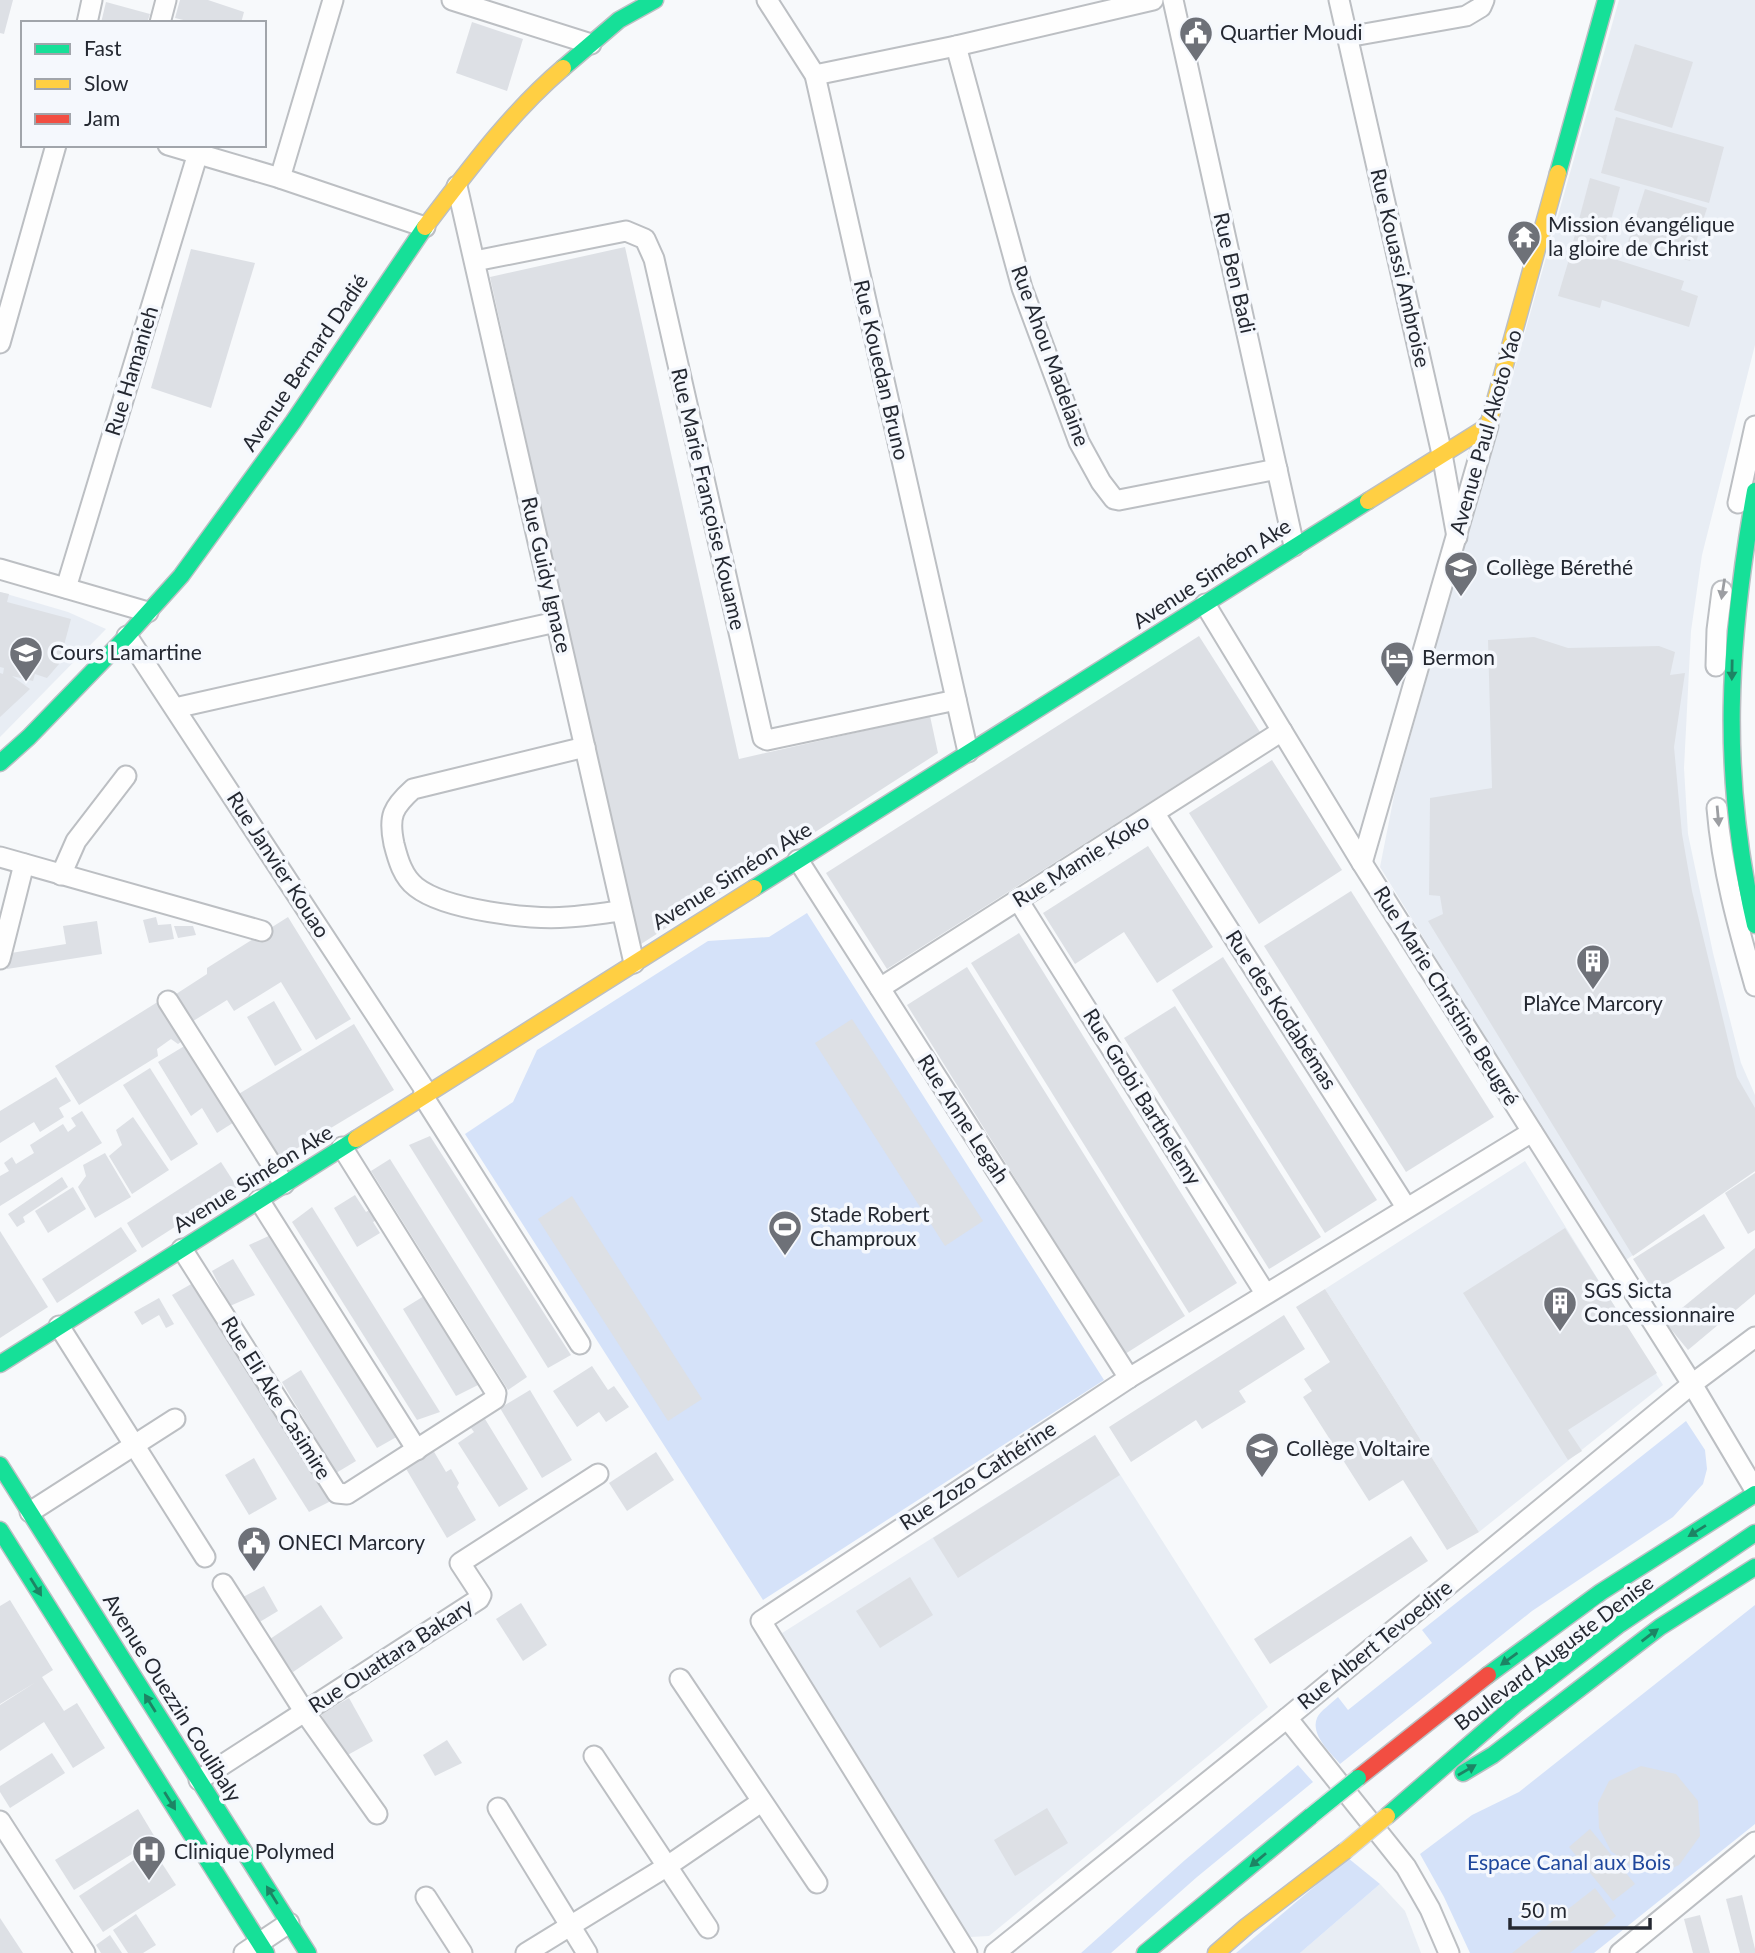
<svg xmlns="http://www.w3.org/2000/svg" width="1755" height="1953" viewBox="0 0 1755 1953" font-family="Lato,sans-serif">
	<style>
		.built { fill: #e8edf4 }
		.green { fill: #d5e2f9 }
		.building { fill: #dde0e5 }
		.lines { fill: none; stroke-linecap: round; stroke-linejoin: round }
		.street-casing { stroke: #bcbfc3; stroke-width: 23 }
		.fast-casing { stroke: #bcbfc3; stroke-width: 19 }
		.slow-casing { stroke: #bcbfc3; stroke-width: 19 }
		.jam-casing { stroke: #bcbfc3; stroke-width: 19 }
		.street { stroke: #fefefe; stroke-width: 19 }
		.fast { stroke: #16e098; stroke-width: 16 }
		.slow { stroke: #ffcf43; stroke-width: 16 }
		.jam { stroke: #f24e42; stroke-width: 16 }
		.fast-bridge-casing { stroke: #d4d6d8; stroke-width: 19; stroke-linecap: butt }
		.slow-bridge-casing { stroke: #d4d6d8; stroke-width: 19; stroke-linecap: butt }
		.fast-bridge { stroke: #16e098; stroke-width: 16 }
		.slow-bridge { stroke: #ffcf43; stroke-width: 16 }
		.oneway { fill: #9c9ea2 }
		.oneway2 { fill: #1d8464 }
		.labels { text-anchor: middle; stroke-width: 7; stroke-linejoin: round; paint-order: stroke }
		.poi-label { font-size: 21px; fill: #242831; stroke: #f5f8fd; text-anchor: start }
		.street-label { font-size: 21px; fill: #242831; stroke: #f5f8fd }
		.park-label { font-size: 21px; fill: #1e469c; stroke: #f5f8fd }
	</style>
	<rect width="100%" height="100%" fill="#f7f9fb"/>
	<g class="built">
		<path d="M1619,0h136v345l-53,210 -11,76 -7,137 4,66 25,119 28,110 14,32v76l-132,91 -243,-395 15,-76z"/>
		<path d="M0,592l68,20 38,17 -106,108z"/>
		<path d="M1525,1161l138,224 -184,147 -154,-243z"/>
		<path d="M1095,1435l173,272 -279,229 -19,1 -191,-302z"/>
		<path d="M1380,1884l25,27 16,42h-121z"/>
	</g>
	<g class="green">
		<path d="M807,913l297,467 -341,220 -298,-466 48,-32 24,-52 171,-109 61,-4z"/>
		<path d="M1686,1421l19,29 2,19 -4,15 -30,33 -141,94 -192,153c-9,-11 -30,-29 -23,-46 3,-7 15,-15 21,-21l10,13 84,-67 -10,-13z"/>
		<path d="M1755,1605v219l-161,129h-124l-26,-56 -24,-43 52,-39 47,-23z"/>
		<path d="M1298,1765l15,17 -116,95 -86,76h-30l104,-93z"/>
		<path d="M1348,1858l32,26 -80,69h-64z"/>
	</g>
	<g class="building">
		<path d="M0,0h13l-9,34 -4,-1z"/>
		<path d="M180,0h28l36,12 -3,11h-45l-21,-5z"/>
		<path d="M106,2l44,12 -3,9h-46z"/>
		<path d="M472,22l51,17 -16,52 -51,-18z"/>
		<path d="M1635,44l58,18 -21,66 -58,-18z"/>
		<path d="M1616,117l108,30 -15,56 -108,-30z"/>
		<path d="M1590,178l30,9 -17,63 -30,-8z"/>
		<path d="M1645,189l62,19 -17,53 -62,-19z"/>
		<path d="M1573,246l111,35 -3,9 17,6 -9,31 -87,-27 -2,8 -42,-12z"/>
		<path d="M625,247l114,512 191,-43 8,37 -300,193 -148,-669z"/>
		<path d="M191,249l64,14 -44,145 -60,-20z"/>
		<path d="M0,592l9,2 -2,8 64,17 -12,45 -12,14 -12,-4 -2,7 -21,-5 18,13 -30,28v-44l3,1 1,-6 -4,-1z"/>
		<path d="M1199,636l61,96 -373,237 -61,-96z"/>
		<path d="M1534,637l34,11 91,-2 16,6 -5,23 15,-2 -11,74 8,87 10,57 45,186 18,31v63l-122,85 -205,-335 15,-7 -3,-18 -11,-1 1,-97 62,-10 -4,-148z"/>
		<path d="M1272,760l70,110 -83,54 -70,-111z"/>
		<path d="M1148,846l65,101 -56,36 -33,-51 -49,32 -32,-51z"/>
		<path d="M1351,891l143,226 -88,55 -142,-226z"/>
		<path d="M156,917l2,8 13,-1 3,15 -25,4 -6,-23z"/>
		<path d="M288,917l63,102 -35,21 -35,-58 -47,29 -7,-11 -37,23 -17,-27 34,-22v-6z"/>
		<path d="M97,921l5,33 -95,15 -2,-15 61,-10 -3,-18z"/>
		<path d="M174,926h19l3,9 -18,3z"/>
		<path d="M1019,933l218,350 -48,30 -218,-350z"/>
		<path d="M1223,957l154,243 -52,33 -153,-243z"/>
		<path d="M967,967l218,349 -60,38 -218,-349z"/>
		<path d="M164,998l24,39 -10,7 -7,-5 -14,10 1,7 -79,49 -24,-39z"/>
		<path d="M274,1001l28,49 -27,16 -28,-49z"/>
		<path d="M1175,1006l146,231 -52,32 -145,-231z"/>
		<path d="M852,1019l131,202 -38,25 -130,-203z"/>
		<path d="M354,1024l40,66 -118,71 -39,-66z"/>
		<path d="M191,1042l48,77 -22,14 -15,-25 -11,8 -33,-54z"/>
		<path d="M150,1068l48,76 -27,17 -48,-76z"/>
		<path d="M56,1077l15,24 -12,7 5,9 -24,15 -6,-10 -34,21v-32z"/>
		<path d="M82,1111l20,32 -102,63v-30l9,-5 -5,-8 8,-6 4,7 18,-11 -4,-8 33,-21 5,8 8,-6 -5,-8z"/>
		<path d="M133,1117l36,53 -37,24 -23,-38 13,-11 -6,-15z"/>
		<path d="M430,1136l141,219 -23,13 -139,-223z"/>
		<path d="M105,1153l26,44 -36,21 -17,-31 8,-11 -3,-11z"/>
		<path d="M390,1159l137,218 -19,13 -137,-219z"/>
		<path d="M221,1162l16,25 -95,61 -15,-25z"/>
		<path d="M1755,1173v57l-7,4 -23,-41z"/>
		<path d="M62,1177l6,10 -45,30 2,5 -8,5 -9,-13z"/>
		<path d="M73,1187l13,22 -38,24 -13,-22z"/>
		<path d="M355,1195l11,17 7,-4 6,11 -6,3 7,11 -23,14 -23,-39z"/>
		<path d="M572,1196l130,203 -34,22 -130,-202z"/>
		<path d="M312,1207l128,205 -23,8 -125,-198z"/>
		<path d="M1704,1214l21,34 -71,44 -21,-33z"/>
		<path d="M121,1227l16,24 -80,52 -15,-24z"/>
		<path d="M1565,1228l92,145 -89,57 14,21 -14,9 -105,-167z"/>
		<path d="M0,1231l48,76 -48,31z"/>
		<path d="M273,1234l127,201 -23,13 -128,-203z"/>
		<path d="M1755,1248v46l-67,56 -23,-28z"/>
		<path d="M233,1259l22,36 -25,11 -18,-35z"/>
		<path d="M193,1283l140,217 -24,12 -137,-217z"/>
		<path d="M1325,1289l154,243 -32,18 -44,-70 -34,21 -66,-104 9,-6 -8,-12 26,-17 -34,-55z"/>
		<path d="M424,1296l56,88 -24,12 -53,-87z"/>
		<path d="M159,1298l15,26 -8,4 -7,-13 -17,10 -8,-13z"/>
		<path d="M1284,1315l21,34 -66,42 7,11 -44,27 -6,-9 -65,42 -22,-35z"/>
		<path d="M592,1366l16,24 6,-4 15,21 -23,15 -7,-10 -22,15 -24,-36z"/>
		<path d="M301,1370l55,91 -20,12 -54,-91z"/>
		<path d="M530,1390l42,70 -30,18 -42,-70z"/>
		<path d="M485,1419l43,70 -29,18 -41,-64 16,-11 -3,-4z"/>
		<path d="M1095,1435l25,40 -162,103 -25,-40z"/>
		<path d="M433,1450l13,22 5,-3 8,14 -2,4 19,33 -29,18 -42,-71z"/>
		<path d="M656,1452l18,28 -47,31 -18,-28z"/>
		<path d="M254,1458l23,41 -28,16 -24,-40z"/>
		<path d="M1411,1536l17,25 -158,103 -16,-25z"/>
		<path d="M910,1577l23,38 -53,33 -24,-37z"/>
		<path d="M264,1586l14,25 -20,12 -15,-26z"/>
		<path d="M10,1600l43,70 -11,7 22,34 13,-8 28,45 -32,20 -29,-46 -44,29v-46l36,-23 -36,22v-98z"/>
		<path d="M521,1603l26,42 -24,16 -27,-42z"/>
		<path d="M321,1605l22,33 -50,34 -23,-33z"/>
		<path d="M349,1698l24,43 -29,16 -23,-43z"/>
		<path d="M447,1740l15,23 -27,13 -12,-21z"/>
		<path d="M52,1753l13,20 -55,35 -10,-16v-6z"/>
		<path d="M1641,1766l35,8 22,27 2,35 -21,29 -11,5h-25l-12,-4 -20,-15 -12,-23 -1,-25 11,-22z"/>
		<path d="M1047,1808l21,35 -53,33 -21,-36z"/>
		<path d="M138,1809l18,30 -82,51 -19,-30z"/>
		<path d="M1590,1829l45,55 -22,17 -44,-54z"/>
		<path d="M152,1848l24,37 -73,47 -24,-36z"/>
		<path d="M1595,1888l21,28 -46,37h-58z"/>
		<path d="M1742,1895l13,54v4h-15l-14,-54z"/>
		<path d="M136,1914l20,31 -13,8h-15l-15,-23z"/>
		<path d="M1700,1915l10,38h-17l-9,-34z"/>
		<path d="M0,1918l23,35h-23z"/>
		<path d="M110,1935l12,18h-21l-5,-8z"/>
	</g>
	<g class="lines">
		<g class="street-casing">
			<g id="street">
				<path d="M452,0l139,44"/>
				<path d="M767,0l48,75 153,677"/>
				<path d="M1173,0l121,546"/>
				<path d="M1339,0l103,454 15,83"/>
				<path d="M87,23l5,-23"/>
				<path d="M160,23l6,-23"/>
				<path d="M1347,37l119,-21 15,-9 3,-7"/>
				<path d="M956,46l66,242 57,154 22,40 13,17 5,1 158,-31"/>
				<path d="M815,75l141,-29 197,-46"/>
				<path d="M168,145l112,33 145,49"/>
				<path d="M280,178l53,-178"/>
				<path d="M457,186l177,777"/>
				<path d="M475,261l151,-30 19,8 9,20 109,479 4,2 189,-40"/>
				<path d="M0,343l56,-198"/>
				<path d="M1738,503l17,-77"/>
				<path d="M0,569l148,43"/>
				<path d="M66,588l132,-435"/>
				<path d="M1205,604l157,259 330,521 63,106"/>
				<path d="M127,636l300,457"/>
				<path d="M1716,666l1,-36 5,-39"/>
				<path d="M175,708l381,-86"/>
				<path d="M585,747l-172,42c-20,18 -25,27 -19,55 4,16 9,33 22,43 29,23 115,33 152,30 18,-1 36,-4 53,-6"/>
				<path d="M1717,808c5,61 21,119 38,178"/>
				<path d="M1155,814l251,393"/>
				<path d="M0,857l262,74"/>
				<path d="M798,860l331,518"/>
				<path d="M1362,863l126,-437"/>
				<path d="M61,875l15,-34 50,-65"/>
				<path d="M1018,900l247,393"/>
				<path d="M0,959l24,-95"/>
				<path d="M880,988l402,-257"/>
				<path d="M168,1001l116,183"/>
				<path d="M423,1096l157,248"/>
				<path d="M259,1200l158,250"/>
				<path d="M182,1249l155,244 10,1 148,-95 1,-6 -154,-246"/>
				<path d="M59,1326l146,231"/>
				<path d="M30,1512l145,-93"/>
				<path d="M223,1584l81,127 73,103"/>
				<path d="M680,1679l137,204"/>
				<path d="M1287,1718l119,149 24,42 19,44"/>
				<path d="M594,1756l114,172"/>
				<path d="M199,1780l280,-181 2,-4 -21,-32 138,-89"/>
				<path d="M498,1808l89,145"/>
				<path d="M0,1821l85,132"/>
				<path d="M426,1897l36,56"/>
				<path d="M244,1953l45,-30"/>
				<path d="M526,1953l140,-86 95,-65"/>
				<path d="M967,1953l-206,-332 368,-243 403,-246"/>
				<path d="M995,1953l292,-235 405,-334 63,-47"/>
				<path d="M1620,1953l135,-111"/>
			</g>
		</g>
		<g class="fast-casing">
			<g id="fast">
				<path d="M563,68l56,-48 36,-20"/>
				<path d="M1558,173l48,-173"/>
				<path d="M1755,491c-27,151 -35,283 0,434"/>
				<path d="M0,763l29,-26 98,-101 54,-60 112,-154 132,-195"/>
				<path d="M754,888l614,-387"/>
				<path d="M0,1364l356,-225"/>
				<path d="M0,1465l308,488"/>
				<path d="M0,1530l266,423"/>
				<path d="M1488,1675l113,-83 154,-98"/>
				<path d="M1463,1773l30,-18 167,-128 95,-60"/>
				<path d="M1387,1816l129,-112 104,-80 135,-91"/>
				<path d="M1145,1953l166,-137"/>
			</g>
		</g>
		<g class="slow-casing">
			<g id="slow">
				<path d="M425,227c42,-55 85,-114 138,-159"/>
				<path d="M1368,501l120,-75 70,-253"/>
				<path d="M356,1139l398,-251"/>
				<path d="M1216,1953l31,-27 98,-75"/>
			</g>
		</g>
		<g class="jam-casing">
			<path id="jam" d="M1358,1778l130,-103"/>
		</g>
		<use href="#street" class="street"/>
		<use href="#fast" class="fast"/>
		<use href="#slow" class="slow"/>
		<use href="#jam" class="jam"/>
		<g class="fast-bridge-casing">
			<path id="fast-bridge" d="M1311,1816l47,-38"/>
		</g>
		<g class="slow-bridge-casing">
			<path id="slow-bridge" d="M1345,1851l42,-35"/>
		</g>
		<use href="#fast-bridge" class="fast-bridge"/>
		<use href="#slow-bridge" class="slow-bridge"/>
	</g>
	<defs><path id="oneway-solid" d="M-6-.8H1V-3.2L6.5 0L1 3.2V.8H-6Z" transform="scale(1.75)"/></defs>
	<g class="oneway">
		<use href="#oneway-solid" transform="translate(1723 589) rotate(99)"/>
		<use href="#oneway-solid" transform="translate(1718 816) rotate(85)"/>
	</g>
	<g class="oneway2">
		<use href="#oneway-solid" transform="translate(1732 670) rotate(91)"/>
		<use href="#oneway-solid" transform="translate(1697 1531) rotate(148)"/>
		<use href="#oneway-solid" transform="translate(36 1587) rotate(58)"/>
		<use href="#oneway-solid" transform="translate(1650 1635) rotate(-37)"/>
		<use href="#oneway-solid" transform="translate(1509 1659) rotate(144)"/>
		<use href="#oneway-solid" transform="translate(150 1703) rotate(-122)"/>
		<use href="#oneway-solid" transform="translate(1467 1770) rotate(-30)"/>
		<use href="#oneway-solid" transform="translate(170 1801) rotate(58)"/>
		<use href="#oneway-solid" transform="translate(1258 1860) rotate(140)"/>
		<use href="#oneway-solid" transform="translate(272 1895) rotate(-122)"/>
	</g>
	<defs>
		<g id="civic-pin" transform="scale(1.75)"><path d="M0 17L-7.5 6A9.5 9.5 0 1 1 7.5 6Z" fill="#6e7178" stroke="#f5f8fd"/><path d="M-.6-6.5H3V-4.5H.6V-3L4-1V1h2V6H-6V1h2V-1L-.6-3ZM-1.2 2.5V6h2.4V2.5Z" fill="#fff"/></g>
		<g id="temple-pin" transform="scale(1.75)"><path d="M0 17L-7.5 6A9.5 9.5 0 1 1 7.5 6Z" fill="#6e7178" stroke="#f5f8fd"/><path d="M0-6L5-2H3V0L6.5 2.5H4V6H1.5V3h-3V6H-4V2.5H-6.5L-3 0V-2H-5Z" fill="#fff"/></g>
		<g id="university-pin" transform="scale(1.75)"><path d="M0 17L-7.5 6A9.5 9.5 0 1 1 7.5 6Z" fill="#6e7178" stroke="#f5f8fd"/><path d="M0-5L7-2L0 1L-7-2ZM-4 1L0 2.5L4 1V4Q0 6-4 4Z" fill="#fff"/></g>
		<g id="school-pin" transform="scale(1.75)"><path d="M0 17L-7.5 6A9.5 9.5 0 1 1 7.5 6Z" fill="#6e7178" stroke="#f5f8fd"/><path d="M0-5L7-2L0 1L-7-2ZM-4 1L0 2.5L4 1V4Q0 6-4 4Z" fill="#fff"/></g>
		<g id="hotel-pin" transform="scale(1.75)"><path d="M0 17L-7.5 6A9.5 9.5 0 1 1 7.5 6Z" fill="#6e7178" stroke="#f5f8fd"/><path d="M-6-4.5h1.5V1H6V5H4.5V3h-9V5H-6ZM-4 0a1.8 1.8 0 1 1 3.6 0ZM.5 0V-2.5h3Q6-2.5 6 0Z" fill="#fff"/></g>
		<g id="building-pin" transform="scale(1.75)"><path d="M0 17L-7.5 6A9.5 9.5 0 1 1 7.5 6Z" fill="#6e7178" stroke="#f5f8fd"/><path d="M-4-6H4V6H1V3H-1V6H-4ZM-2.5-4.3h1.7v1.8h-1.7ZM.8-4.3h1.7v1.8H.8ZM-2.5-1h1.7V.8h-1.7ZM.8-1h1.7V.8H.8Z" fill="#fff"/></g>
		<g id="stadium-pin" transform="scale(1.75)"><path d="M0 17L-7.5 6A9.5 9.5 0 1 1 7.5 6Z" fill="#6e7178" stroke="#f5f8fd"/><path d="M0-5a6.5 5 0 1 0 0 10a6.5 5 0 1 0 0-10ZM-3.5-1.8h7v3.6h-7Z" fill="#fff"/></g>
		<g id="hospital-pin" transform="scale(1.75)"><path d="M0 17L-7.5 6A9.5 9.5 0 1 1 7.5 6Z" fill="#6e7178" stroke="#f5f8fd"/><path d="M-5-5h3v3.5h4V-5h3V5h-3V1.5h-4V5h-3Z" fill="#fff"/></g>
	</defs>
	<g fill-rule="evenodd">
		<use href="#civic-pin" x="1196" y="33"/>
		<use href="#temple-pin" x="1524" y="237"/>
		<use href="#university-pin" x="1461" y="568"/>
		<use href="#school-pin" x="26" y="653"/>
		<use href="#hotel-pin" x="1397" y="658"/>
		<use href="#building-pin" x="1593" y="961"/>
		<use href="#stadium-pin" x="785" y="1227"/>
		<use href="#building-pin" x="1560" y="1303"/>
		<use href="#school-pin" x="1262" y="1449"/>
		<use href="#civic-pin" x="254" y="1543"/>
		<use href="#hospital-pin" x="149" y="1852"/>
	</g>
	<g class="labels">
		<g class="poi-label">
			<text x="1220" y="40">Quartier Moudi</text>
			<text x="1548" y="232">Mission évangélique<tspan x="1548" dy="24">la gloire de Christ</tspan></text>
			<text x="1486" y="575">Collège Bérethé</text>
			<text x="50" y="660">Cours Lamartine</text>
			<text x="1422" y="665">Bermon</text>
			<text x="1593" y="1011" text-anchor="middle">PlaYce Marcory</text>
			<text x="810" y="1222">Stade Robert<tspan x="810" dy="24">Champroux</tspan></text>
			<text x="1584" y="1298">SGS Sicta<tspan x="1584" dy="24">Concessionnaire</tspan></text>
			<text x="1286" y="1456">Collège Voltaire</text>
			<text x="278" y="1550">ONECI Marcory</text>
			<text x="174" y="1859">Clinique Polymed</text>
		</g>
		<g class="street-label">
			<text transform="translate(1400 268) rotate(77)" y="7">Rue Kouassi Ambroise</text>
			<text transform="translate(1234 273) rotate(77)" y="7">Rue Ben Badi</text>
			<text transform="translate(1050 356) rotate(70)" y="7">Rue Ahou Madelaine</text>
			<text transform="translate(305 363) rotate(-56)" y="7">Avenue Bernard Dadié</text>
			<text transform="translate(881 370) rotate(77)" y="7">Rue Kouedan Bruno</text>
			<text transform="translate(132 371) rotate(-73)" y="7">Rue Hamanieh</text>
			<text transform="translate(1486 432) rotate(-74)" y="7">Avenue Paul Akoto Yao</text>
			<text transform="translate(708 499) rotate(77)" y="7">Rue Marie Françoise Kouame</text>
			<text transform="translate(1212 574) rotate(-33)" y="7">Avenue Siméon Ake</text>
			<text transform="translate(546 575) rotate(77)" y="7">Rue Guidy Ignace</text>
			<text transform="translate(1081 861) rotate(-32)" y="7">Rue Mamie Koko</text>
			<text transform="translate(278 865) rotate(57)" y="7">Rue Janvier Kouao</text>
			<text transform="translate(732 876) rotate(-32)" y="7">Avenue Siméon Ake</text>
			<text transform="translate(1446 996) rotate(58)" y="7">Rue Marie Christine Beugré</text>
			<text transform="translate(1281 1010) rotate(57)" y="7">Rue des Kodabémas</text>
			<text transform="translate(1142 1097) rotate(58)" y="7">Rue Grobi Barthelemy</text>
			<text transform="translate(963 1119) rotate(57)" y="7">Rue Anne Legah</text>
			<text transform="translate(253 1179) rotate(-32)" y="7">Avenue Siméon Ake</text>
			<text transform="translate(276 1398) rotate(58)" y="7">Rue Eli Ake Casimire</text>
			<text transform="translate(978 1476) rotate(-33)" y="7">Rue Zozo Cathérine</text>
			<text transform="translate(1375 1645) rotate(-39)" y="7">Rue Albert Tevoedjre</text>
			<text transform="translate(1554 1653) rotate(-37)" y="7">Boulevard Auguste Denise</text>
			<text transform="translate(391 1656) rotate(-33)" y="7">Rue Ouattara Bakary</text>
			<text transform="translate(172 1698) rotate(58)" y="7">Avenue Ouezzin Coulibaly</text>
		</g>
		<g class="park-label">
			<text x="1569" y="1870">Espace Canal aux Bois</text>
		</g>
	</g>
	<rect x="21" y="21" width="245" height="126" fill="#f5f8fd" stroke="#a1a5ab" stroke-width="2"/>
	<rect x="35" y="44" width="35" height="10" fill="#16e098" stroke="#a1a5ab" stroke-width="2"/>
	<text x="84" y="56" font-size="21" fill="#242831">Fast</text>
	<rect x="35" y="79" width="35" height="10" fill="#ffcf43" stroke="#a1a5ab" stroke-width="2"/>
	<text x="84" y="91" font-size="21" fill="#242831">Slow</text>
	<rect x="35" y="114" width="35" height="10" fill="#f24e42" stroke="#a1a5ab" stroke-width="2"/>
	<text x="84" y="126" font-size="21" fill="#242831">Jam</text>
	<path d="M1510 1918v10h140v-10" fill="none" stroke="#242831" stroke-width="3.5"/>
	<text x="1520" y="1918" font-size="21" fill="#242831" stroke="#f5f8fd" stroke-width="5" paint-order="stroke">50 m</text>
</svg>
